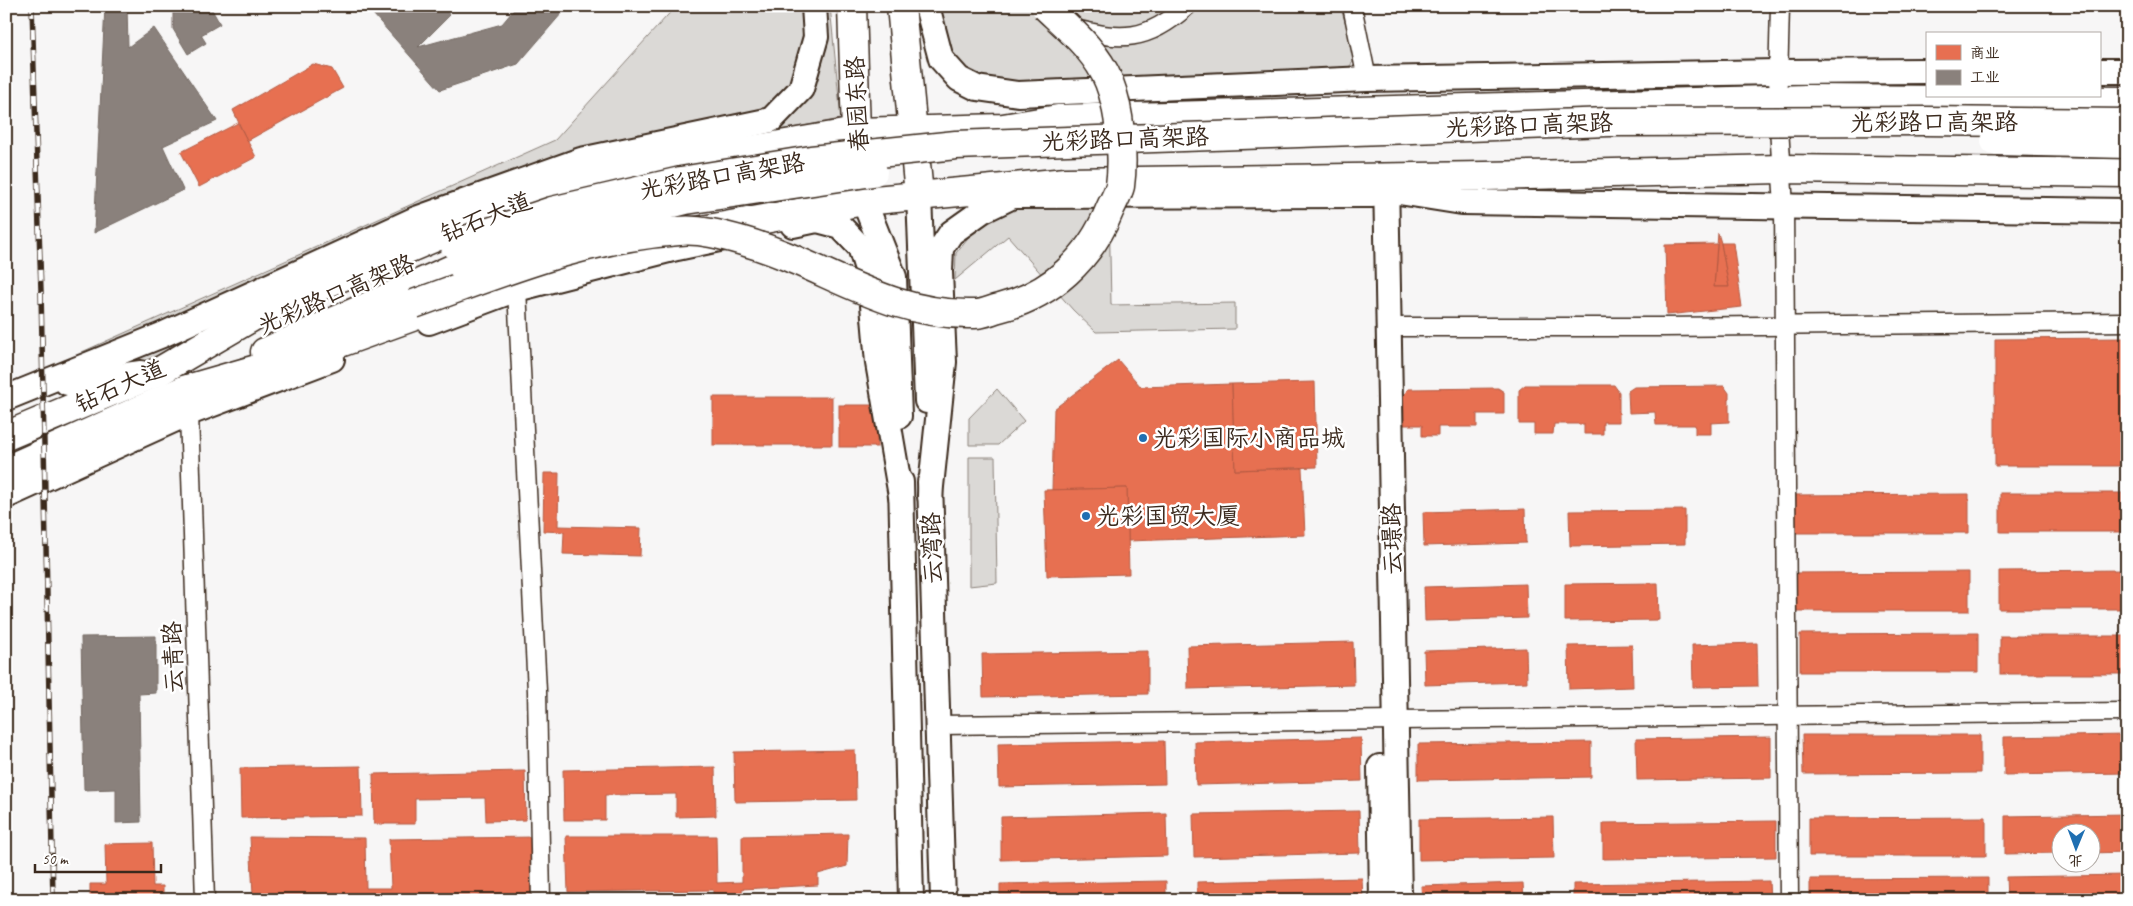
<svg xmlns="http://www.w3.org/2000/svg" width="2133" height="906" viewBox="0 0 2133 906" font-family="Caveat,'LXGW WenKai TC',sans-serif">
	<style>
		.green { fill: #dbd9d6; stroke: #8b827a }
		.shops { fill: #e76f51; stroke: #b35a42 }
		.industry { fill: #8a817c; stroke: #726760 }
		.lines { fill: none; stroke-linecap: round; stroke-linejoin: round }
		.street-casing { stroke: #3b2a1e; stroke-width: 21 }
		.secondary-casing { stroke: #3b2a1e; stroke-width: 28 }
		.primary-casing { stroke: #3b2a1e; stroke-width: 31 }
		.highway-casing { stroke: #3b2a1e; stroke-width: 31 }
		.street { stroke: #fff; stroke-width: 18 }
		.secondary { stroke: #fff; stroke-width: 24 }
		.primary { stroke: #fff; stroke-width: 28 }
		.highway { stroke: #fff; stroke-width: 28 }
		.rail-casing { stroke: #3b2a1e; stroke-width: 5.5 }
		.rail { stroke: #fff; stroke-width: 4; stroke-dasharray: 11; stroke-linecap: butt }
		.highway-bridge-casing { stroke: #3b2a1e; stroke-width: 31; stroke-linecap: butt }
		.highway-bridge { stroke: #fff; stroke-width: 28 }
		.poi-dot { fill: #1f6fb2; stroke: #fff; stroke-width: 2 }
		.labels { text-anchor: middle; stroke-width: 5; stroke-linejoin: round; paint-order: stroke }
		.street-label { font-size: 24px; fill: #3b2a1e; stroke: #fff }
		.poi-label { font-size: 24px; fill: #3b2a1e; stroke: #fff; text-anchor: start }
	</style>
	<rect width="100%" height="100%" fill="#f7f6f6"/>
	<filter id="ink" filterUnits="userSpaceOnUse"><feTurbulence type="fractalNoise" baseFrequency=".02" numOctaves="2"/><feDisplacementMap in="SourceGraphic" scale="10" xChannelSelector="R" yChannelSelector="G"/><feConvolveMatrix kernelMatrix="1 2 1 2 8 2 1 2 1" color-interpolation-filters="sRGB"/></filter>
	<g filter="url(#ink)">
		<g class="green">
			<path d="M676,6h154l11,113 -222,40 -257,99 -277,132 -3,-38 473,-212z"/>
			<path d="M938,6h402l12,37 1,19 -8,10 -367,12 -32,-26z"/>
			<path d="M1013,202h96l2,103 124,-2v26l-139,3 -23,-22 -65,-74 -53,44 1,-27 25,-32z"/>
			<path d="M997,389l27,32 -26,24h-29v-27z"/>
			<path d="M969,457h26l2,126 -28,3z"/>
		</g>
		<g class="shops">
			<path d="M313,64l19,5 11,19 -96,53 -14,-31z"/>
			<path d="M238,123l18,34 -57,30 -18,-35z"/>
			<path d="M1718,233l3,10 8,44h-15z"/>
			<path d="M1721,243h12l9,64 -75,8 -2,-70 52,-1 -3,43h15z"/>
			<path d="M2127,338v128h-132v-127z"/>
			<path d="M1118,360l23,27 91,-3 3,86 67,-2 3,67 -177,6 -1,-53 -75,2 2,-81z"/>
			<path d="M1315,382l2,85 -82,3 -3,-86z"/>
			<path d="M1525,385h89l5,7v30h-16v12h-19v-10h-30l-1,10h-19v-10h-15v-34z"/>
			<path d="M1724,386l5,7v29l-18,1v11h-16v-9h-39l-1,-13 -26,1 -1,-22 6,-4z"/>
			<path d="M1498,388l6,4v22h-27v13h-39v9h-16v-11h-19v-29l5,-7z"/>
			<rect x="713" y="397" width="119" height="48"/>
			<rect x="839" y="405" width="38" height="42"/>
			<path d="M544,473h15l-1,53 83,2 -1,28 -77,-2 1,-22 -21,-1z"/>
			<path d="M1127,488l2,86 -82,2 -3,-86z"/>
			<rect x="2000" y="493" width="127" height="39"/>
			<path d="M1969,494v39h-178v-38z"/>
			<path d="M1525,509l1,34 -102,3 -1,-34z"/>
			<path d="M1685,510v34l-115,2 -1,-35z"/>
			<path d="M2127,570v39h-128v-38z"/>
			<path d="M1969,572v39h-178v-38z"/>
			<path d="M1658,583l1,37 -94,1v-37z"/>
			<path d="M1526,584l1,34 -102,3 -1,-34z"/>
			<path d="M1978,633v39h-178v-38z"/>
			<rect x="2000" y="636" width="127" height="38"/>
			<path d="M1353,642l1,43 -166,4 -1,-43z"/>
			<path d="M1757,643l1,43 -65,1 -1,-42z"/>
			<path d="M1632,645l1,42 -64,2 -1,-43z"/>
			<path d="M1526,648l1,34 -102,3 -1,-34z"/>
			<path d="M1148,651v43l-165,3 -1,-43z"/>
			<path d="M1802,735h178v38l-177,1z"/>
			<path d="M2127,735v38l-123,2v-38z"/>
			<path d="M1771,737v41l-134,2 -1,-41z"/>
			<path d="M1361,738l1,43 -166,4 -1,-43z"/>
			<path d="M1164,741l1,43 -166,3 -1,-43z"/>
			<path d="M1591,742v35l-173,3v-36z"/>
			<path d="M855,750l1,50 -121,2 -1,-50z"/>
			<path d="M361,766l1,50 -121,2 -1,-50z"/>
			<path d="M715,767l1,49 -40,1v-23l-71,1v25h-41l-1,-50z"/>
			<path d="M525,771l1,49 -40,1 -1,-23 -70,1v25h-41l-1,-50z"/>
			<path d="M1359,811l1,42 -166,4 -1,-43z"/>
			<path d="M1166,813l1,43 -166,4v-43z"/>
			<path d="M2127,814v38l-37,1v-19h-30v19l-55,1v-38z"/>
			<path d="M1553,817l1,41 -135,2v-41z"/>
			<path d="M1986,817v39h-177v-38z"/>
			<path d="M1776,821v36l-173,2v-36z"/>
			<path d="M848,834l-1,32 -29,8v11l-76,4 1,11h-30v-10l-145,2 -2,-56h150l1,47 25,-1v-46z"/>
			<path d="M250,837l115,1 1,50h25l-2,-49 146,-2 1,58 -144,2v3h-30v-4l-109,-1z"/>
			<path d="M152,843l1,43h10v14h-73v-16h16l-1,-40z"/>
			<path d="M2127,875v25h-120l-1,-23z"/>
			<path d="M1362,878l1,22h-166v-18z"/>
			<path d="M1988,878v22h-178v-21z"/>
			<path d="M1166,881v19h-166v-16z"/>
			<path d="M1769,881l1,19h-197v-16z"/>
			<path d="M1523,883l1,17h-102l-1,-14z"/>
			<path d="M848,897v3h-73z"/>
		</g>
		<g class="industry">
			<path d="M105,6h22l1,41 26,-19 63,93 -54,25 20,44 -89,43z"/>
			<path d="M173,6h41l-3,2 9,16 -19,11 5,8 -18,11 -15,-25z"/>
			<path d="M366,6h74l10,9 -32,32 84,-23 15,-18h51l-50,58 -78,26z"/>
			<path d="M156,636v57l-17,1 2,128 -25,1v-34l-32,1 -3,-153z"/>
		</g>
		<g class="lines">
			<g class="street-casing">
				<g id="street">
					<path d="M1352,6l15,73"/>
					<path d="M1071,28c50,13 76,14 116,-22"/>
					<path d="M1778,83l2,-77"/>
					<path d="M1778,112l6,95 5,693"/>
					<path d="M517,289l20,402 4,209"/>
					<path d="M1388,327h275l464,-5"/>
					<path d="M189,413l16,487"/>
					<path d="M938,725l1189,-13"/>
				</g>
			</g>
			<g class="secondary-casing">
				<g id="secondary">
					<path d="M927,6l14,53 18,20 18,9 41,6 349,-15 411,-7 149,-1"/>
					<path d="M2099,71h28"/>
					<path d="M1386,178l13,722"/>
					<path d="M919,195l8,206"/>
					<path d="M864,201l30,76 5,139"/>
					<path d="M793,225l24,-5 23,6 20,21 11,35 7,81 23,133"/>
					<path d="M429,322l88,-33 160,-41 47,-10"/>
					<path d="M67,383l74,-10"/>
					<path d="M6,398l156,-63 254,-116 165,-59 190,-40 30,-31 15,-52 -2,-31"/>
					<path d="M901,482l10,418"/>
					<path d="M930,482l13,418"/>
					<path d="M6,496l183,-83 143,-54"/>
					<path d="M930,496l14,-134 -4,-90 1,-24 10,-15 31,-22 31,-15 358,-1 28,-3 63,10 665,9"/>
					<path d="M1380,767l2,133"/>
				</g>
			</g>
			<g class="primary-casing">
				<g id="primary">
					<path d="M852,6l4,126 3,23"/>
					<path d="M901,6l18,189"/>
				</g>
			</g>
			<g class="highway-casing">
				<g id="highway">
					<path d="M697,231l167,-30 202,-19 419,-6 296,-7 346,4"/>
					<path d="M265,352l196,-87"/>
					<path d="M6,436l154,-65 106,-62 238,-101 91,-31 261,-45 147,-4 55,-9 748,-20 321,2"/>
					<path d="M6,470l178,-80 128,-37 136,-49"/>
				</g>
			</g>
			<use href="#street" class="street"/>
			<use href="#secondary" class="secondary"/>
			<use href="#primary" class="primary"/>
			<use href="#highway" class="highway"/>
			<g class="rail-casing">
				<path id="rail" d="M32,6l9,285 12,609"/>
			</g>
			<use href="#rail" class="rail"/>
			<g class="highway-bridge-casing">
				<g id="highway-bridge">
					<path d="M1995,141l132,3"/>
					<path d="M454,244l98,-33 129,-30 130,-21 145,-15 653,-23 316,-1 202,2"/>
					<path d="M461,265l98,-33 127,-32 187,-28"/>
					<path d="M414,304c86,-31 173,-67 265,-73 21,-2 43,4 64,10 81,23 144,76 232,73 8,0 16,-4 24,-6 52,-13 91,-49 111,-99 3,-7 8,-15 10,-23 4,-29 0,-77 -11,-104 -12,-31 -41,-54 -64,-76"/>
				</g>
			</g>
			<use href="#highway-bridge" class="highway-bridge"/>
		</g>
	</g>
	<g class="poi-dot">
		<circle cx="1143" cy="438" r="5"/>
		<circle cx="1086" cy="516" r="5"/>
	</g>
	<g class="labels">
		<g class="street-label">
			<text transform="translate(857 104) rotate(-93)" y="8">春园东路</text>
			<text x="1934" y="130">光彩路口高架路</text>
			<text transform="translate(1529 125) rotate(-2)" y="8">光彩路口高架路</text>
			<text transform="translate(1125 139) rotate(-2)" y="8">光彩路口高架路</text>
			<text transform="translate(722 176) rotate(-10)" y="8">光彩路口高架路</text>
			<text transform="translate(486 217) rotate(-22)" y="8">钻石大道</text>
			<text transform="translate(336 294) rotate(-23)" y="8">光彩路口高架路</text>
			<text transform="translate(120 386) rotate(-24)" y="8">钻石大道</text>
			<text transform="translate(1392 539) rotate(-91)" y="8">云璟路</text>
			<text transform="translate(932 548) rotate(-92)" y="8">云湾路</text>
			<text transform="translate(173 657) rotate(-92)" y="8">云青路</text>
		</g>
		<g class="poi-label">
			<text x="1153" y="446">光彩国际小商品城</text>
			<text x="1096" y="524">光彩国贸大厦</text>
		</g>
	</g>
	<rect width="2133" height="906" fill="none" stroke="#fff" stroke-width="25"/>
	<rect x="12" y="12" width="2108" height="881" fill="none" stroke="#3b2a1e" stroke-width="2" filter="url(#ink)"/>
	<rect x="1926" y="32" width="175" height="65" fill="#ffffff" stroke="#b1aaa5"/>
	<rect x="1936" y="45" width="25" height="15" fill="#e76f51" stroke="#b1aaa5"/>
	<text x="1970" y="58" font-size="15" fill="#3b2a1e">商业</text>
	<rect x="1936" y="70" width="25" height="15" fill="#8a817c" stroke="#b1aaa5"/>
	<text x="1970" y="82" font-size="15" fill="#3b2a1e">工业</text>
	<g transform="translate(2076 848) rotate(181)"><circle r="24" fill="#ffffff" stroke="#b1aaa5"/>
	<path d="M0-4L9 19L0 12L-9 19Z" fill="#1f6fb2"/>
	<text y="-8" font-size="14" font-weight="bold" text-anchor="middle" fill="#3b2a1e">北</text>
	</g>
	<path d="M35 864v8h126v-8" fill="none" stroke="#3b2a1e" stroke-width="2.5"/>
	<text x="42" y="864" font-size="15" fill="#3b2a1e" stroke="#ffffff" stroke-width="4" paint-order="stroke">50 m</text>
</svg>
